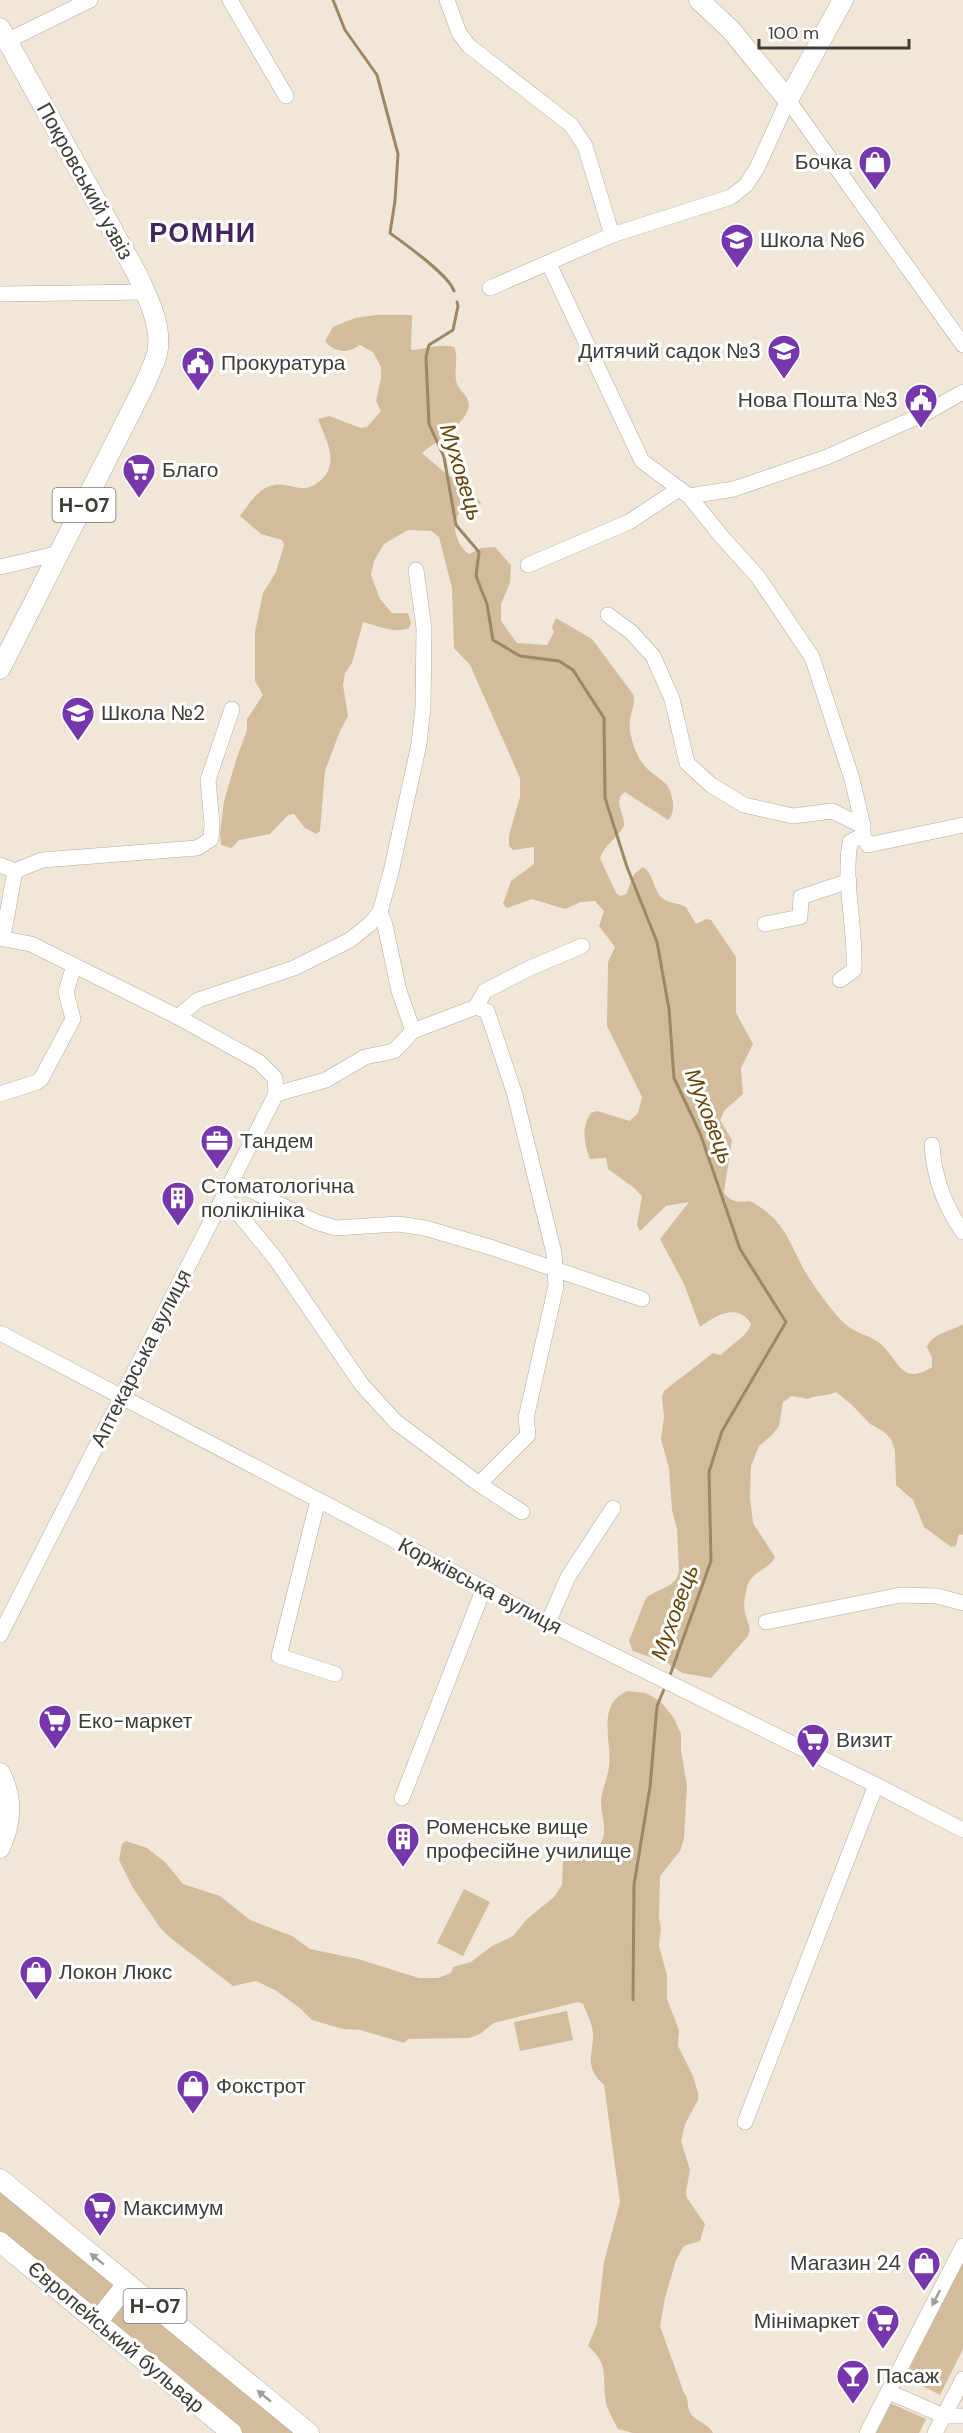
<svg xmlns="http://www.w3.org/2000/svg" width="963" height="2433" viewBox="0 0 963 2433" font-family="'DM Sans',sans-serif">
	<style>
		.green { fill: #d2bc9c }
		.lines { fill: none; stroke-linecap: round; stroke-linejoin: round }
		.stream { stroke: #9e8764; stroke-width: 3 }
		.minor-casing { stroke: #b2a99b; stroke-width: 16 }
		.major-casing { stroke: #b2a99b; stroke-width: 21 }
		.minor { stroke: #fff; stroke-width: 15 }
		.major { stroke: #fff; stroke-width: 20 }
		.oneway { fill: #a09e9b }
		.labels { text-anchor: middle; stroke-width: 6; stroke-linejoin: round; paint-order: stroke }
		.shield { fill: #fff; stroke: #797673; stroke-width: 1.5 }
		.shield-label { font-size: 20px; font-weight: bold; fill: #403c37 }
		.poi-label { font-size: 21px; fill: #403c37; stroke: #fff; text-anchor: start }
		.street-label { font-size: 21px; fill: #403c37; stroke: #fff }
		.water-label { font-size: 22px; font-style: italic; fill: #66460b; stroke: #fff }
		.district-label { font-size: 27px; font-weight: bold; letter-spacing: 1.5px; fill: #43255f; stroke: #fff }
	</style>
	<rect width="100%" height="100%" fill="#f1e7d9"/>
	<g class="green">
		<path d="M376,315h36l-1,35c15,-1 29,-7 43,-3 5,11 0,22 2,33 1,9 10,13 12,21 6,19 -33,41 -46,52l22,19 30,21 7,10 -4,4 -16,2c-2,4 -5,9 -6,14 -2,9 6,27 14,31l12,-6 14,-1 16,18 -1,18 -9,21v17l16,22 30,2 7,-13 -2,-5 4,-9 36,21 41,55c3,11 -2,17 -3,27 -2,11 5,31 11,40 13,20 29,15 32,42 0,8 0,12 -5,17l-43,-28c-13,9 0,21 -1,34 -6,12 -20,19 -24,32l16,35 4,3 6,-2 8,-20 9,-7c10,6 10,20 17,29 7,8 17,6 26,11l10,17 10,-5 5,1 25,37v56l17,31 -12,24 2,26 -18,16 -5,10 12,20 -8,52c6,11 15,10 26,9 7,4 14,8 19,13 17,14 24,35 34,54 8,14 29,44 41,55 11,11 28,12 39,23 18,19 20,39 49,21v-9l-5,-11c6,-15 24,-15 36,-23v211l-4,-1 -3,12 -5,1 -27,-20 -11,-27 -17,-15 -1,-35 -4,-11 -8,-8 -13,-7 -18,-19 -16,-13c-9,5 -19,2 -28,7l-16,-3 -9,6 -4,24 -7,9 -13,11 -8,20 -1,32 3,25 22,34c-5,12 -22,14 -27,27 -3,9 -5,20 -3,29 2,9 7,14 3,23l-37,42 -29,-5 -15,-10 -34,-12 -4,-10 17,-43c12,-10 30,-10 33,-27l-2,-42 -5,-19 -3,-42 -8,-29 3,-22 -2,-20 2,-6 10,-8 39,-30 8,2c11,-12 24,-16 30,-31 -13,-22 -36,-8 -51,3l-16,-43 -24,-45 29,-37 -23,4 -26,25 -3,-6 5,-29 -9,-9 -25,-18 -2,-11 -16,1c-6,-15 -9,-32 1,-46l6,-2 33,10 8,-8 4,-16 -35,-71 1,-64 7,-15 -16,-21 5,-15 -9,-10 -14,1 -16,7 -33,-10 -25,9 -4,-4 8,-23 23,-17v-17l-21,3 -4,-4v-11l11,-38v-19l-50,-113 -16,-17 -2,-60 -13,-51 -8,-6 -23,-1 -24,14 -10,17 -3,14 9,24 12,14h16l3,10 -2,5c-16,6 -30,-2 -46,-6l-11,41 -7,10 -2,12 5,31 -8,15 -15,40 -5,60 -4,3 -11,-6 -11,-14 -6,1 -18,19 -31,6 -7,8 -11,-3 -1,-11 4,-33 13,-44 10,-27v-11l16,-24 -8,-14v-49l8,-39 13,-21 8,-27 -2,-5 -21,-6 -21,-18c8,-11 19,-29 34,-31 10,-2 21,4 32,3 6,-1 12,-5 16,-9 18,-17 3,-41 -4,-60l11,-3 32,12 6,-1 14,-16 -5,-10 5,-23v-11l-8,-15 -13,-7c-12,9 -25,8 -35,-4l8,-14 22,-9z"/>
		<path d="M627,1691l19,2 15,9 13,16 7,16v16l6,36 -3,53 -4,12 -20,25 -1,41 2,11 -2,18 8,29v24l12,31 -1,16 15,30 5,17v7l-13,24 -4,17 9,29 -4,22 1,6 18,26 -5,17 -16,5 -8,14 -11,38 -5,28 24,67c6,7 2,12 6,19 4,9 18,11 23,21h-80l-15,-4c-4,-8 -10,-18 -12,-26 -5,-27 5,-36 -18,-57l9,-22 7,-62 16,-60 -16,-117c-24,-22 -7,-34 -12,-58 -2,-8 -6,-15 -9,-23l-5,-2 -84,21 -14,11 -11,4 -61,1 -4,4 -43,-13 -18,-1 -31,-9 -12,-12 -25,-18 -19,-9 -23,5 -65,-50 -9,-10 -26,-38 -14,-28 3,-16 4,-3 21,7 18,14 18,22 37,12 30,24 42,16 18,13 48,10 61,19h19l13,-5 2,-6 18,-5 21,-16 21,-10 14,-17 27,-22 8,-12 1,-26 13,-10 22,-2c12,-14 3,-29 3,-45 0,-11 7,-24 8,-36 3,-26 -13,-61 18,-75z"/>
		<path d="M464,1889l26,13 -27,54 -26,-13z"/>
		<path d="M567,2011l6,29 -53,11 -6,-29z"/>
		<path d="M0,2189l118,97 -22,27 -96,-78z"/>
		<path d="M963,2262v87l-23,46 -35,-18z"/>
		<path d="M130,2297l165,136h-52l-135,-110z"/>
		<path d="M890,2403l36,16 -7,14h-43z"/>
	</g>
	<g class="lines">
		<g class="stream">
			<path d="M333,0l12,30 32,45 21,79 -3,47 -5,32c15,11 59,42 64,58"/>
			<path d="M457,302l1,4 -5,24 -24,15 -3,12 3,67 15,33 12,68 23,27 -3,24 11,28 6,36 27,16 39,5 14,9 31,48 1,80 22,69 30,75 12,67 5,69 26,55 40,116 46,73 -64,109 -13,41 2,89 -42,117"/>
			<path d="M633,2000l1,-115 16,-98 7,-81 8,-19"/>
		</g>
		<g class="minor-casing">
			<g id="minor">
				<path d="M230,0l56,96"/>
				<path d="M447,0l12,33 10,13 102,79 14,21 27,89"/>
				<path d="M7,41l83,-41"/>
				<path d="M549,264l93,197 47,35 45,-7 93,-32 99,-44 37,-21"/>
				<path d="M490,288l122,-53 119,-38 15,-12 11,-17 31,-68 175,245"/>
				<path d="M0,294l145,-2"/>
				<path d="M689,496l33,41 36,40 54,80 40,122 11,47"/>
				<path d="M528,565l101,-43 50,-33"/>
				<path d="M0,567l60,-14"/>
				<path d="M608,615l23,17 22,24 19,43 15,64 24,22 33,20 49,11 39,-5 31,15v9l-13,7c-7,42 6,85 4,128l-14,10"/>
				<path d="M863,835l5,10 95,-20"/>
				<path d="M0,865l15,6 27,-11 155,-12 14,-9 1,-15 -4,-44 24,-71"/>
				<path d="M380,912l5,13 14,66 14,40 63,-24 9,-16 45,-23 52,-22"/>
				<path d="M765,924l35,-7 1,-20 48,-16"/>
				<path d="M3,937l12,-66"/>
				<path d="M0,938l31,6 147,73 81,45 16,16 1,16 -276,541"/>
				<path d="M476,1007l11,4 28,84 39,158 2,33 -30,132 2,17 -49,49"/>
				<path d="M178,1017l20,-17 96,-32 56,-28 20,-16 10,-12 11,-40 28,-128 4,-37 1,-79 -8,-58"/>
				<path d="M0,1094l37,-12 4,-3 32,-60 -7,-27 8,-27"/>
				<path d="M276,1094l50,-14 39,-23 29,-6 19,-20"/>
				<path d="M932,1145c2,32 13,62 31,87"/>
				<path d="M232,1181l84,41 20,6 62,-4 27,4 68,20 149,51"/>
				<path d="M224,1196l51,62 87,127 34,37 83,62 43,28"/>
				<path d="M0,1333l383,201 165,89 328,162 87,45"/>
				<path d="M318,1500l-39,156 56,18"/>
				<path d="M766,1622l135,-27 36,1 26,7"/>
				<path d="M548,1623l20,-46 45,-69"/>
				<path d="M402,1798l82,-210"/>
				<path d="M745,2122l131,-337"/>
				<path d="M889,2392l55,24h19"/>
				<path d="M867,2433l96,-187"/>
				<path d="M935,2433l28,-54"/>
			</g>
		</g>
		<g class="major-casing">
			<g id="major">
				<path d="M699,0l32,30 57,70 55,-100"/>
				<path d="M0,28l137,246c10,22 24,49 21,74 -1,12 -9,25 -13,36l-145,285"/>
				<path d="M0,1773c13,25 12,49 0,75"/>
				<path d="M0,2179l309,254"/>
				<path d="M0,2242l232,191"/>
				<path d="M97,2322l30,-38"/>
			</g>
		</g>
		<use href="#minor" class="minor"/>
		<use href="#major" class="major"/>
	</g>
	<defs><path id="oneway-solid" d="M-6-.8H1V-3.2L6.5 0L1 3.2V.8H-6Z" transform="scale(1.5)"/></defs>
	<g class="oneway">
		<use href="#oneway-solid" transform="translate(97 2259) rotate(-141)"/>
		<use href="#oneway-solid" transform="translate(936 2298) rotate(117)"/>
		<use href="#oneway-solid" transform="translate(264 2396) rotate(-141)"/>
	</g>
	<defs>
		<g id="shop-pin" transform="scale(1.725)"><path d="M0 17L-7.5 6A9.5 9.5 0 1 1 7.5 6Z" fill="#7637ac" stroke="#fff"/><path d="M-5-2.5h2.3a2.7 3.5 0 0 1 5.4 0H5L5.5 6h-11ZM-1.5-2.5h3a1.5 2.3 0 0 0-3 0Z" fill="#fff"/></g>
		<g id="school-pin" transform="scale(1.725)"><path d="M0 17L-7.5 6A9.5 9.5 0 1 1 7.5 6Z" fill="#7637ac" stroke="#fff"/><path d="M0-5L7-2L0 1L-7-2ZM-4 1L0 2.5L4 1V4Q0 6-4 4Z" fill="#fff"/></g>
		<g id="civic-pin" transform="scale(1.725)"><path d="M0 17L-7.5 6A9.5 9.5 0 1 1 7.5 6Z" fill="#7637ac" stroke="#fff"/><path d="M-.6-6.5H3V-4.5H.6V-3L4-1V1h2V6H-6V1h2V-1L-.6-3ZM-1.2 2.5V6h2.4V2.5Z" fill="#fff"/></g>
		<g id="supermarket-pin" transform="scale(1.725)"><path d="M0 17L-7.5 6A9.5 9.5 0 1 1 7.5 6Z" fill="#7637ac" stroke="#fff"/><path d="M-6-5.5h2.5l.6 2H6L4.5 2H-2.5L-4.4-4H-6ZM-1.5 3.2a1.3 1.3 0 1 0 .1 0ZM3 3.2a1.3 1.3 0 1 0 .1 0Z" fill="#fff"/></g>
		<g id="office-pin" transform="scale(1.725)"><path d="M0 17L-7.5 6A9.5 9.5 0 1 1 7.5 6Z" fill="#7637ac" stroke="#fff"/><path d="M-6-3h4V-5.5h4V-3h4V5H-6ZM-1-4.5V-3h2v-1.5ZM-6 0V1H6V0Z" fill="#fff"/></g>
		<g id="building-pin" transform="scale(1.725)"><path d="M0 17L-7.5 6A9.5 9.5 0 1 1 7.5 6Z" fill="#7637ac" stroke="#fff"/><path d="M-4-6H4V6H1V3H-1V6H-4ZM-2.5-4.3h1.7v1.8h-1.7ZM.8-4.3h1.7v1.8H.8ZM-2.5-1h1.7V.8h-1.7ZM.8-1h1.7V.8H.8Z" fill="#fff"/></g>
		<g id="bar-pin" transform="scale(1.725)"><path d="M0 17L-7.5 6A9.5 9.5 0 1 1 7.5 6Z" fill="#7637ac" stroke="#fff"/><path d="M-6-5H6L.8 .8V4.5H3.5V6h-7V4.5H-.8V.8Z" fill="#fff"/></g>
	</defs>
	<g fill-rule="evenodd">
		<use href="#shop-pin" x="875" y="162"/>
		<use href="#school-pin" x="737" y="240"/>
		<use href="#school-pin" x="784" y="351"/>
		<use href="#civic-pin" x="198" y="363"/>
		<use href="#civic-pin" x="921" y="400"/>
		<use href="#supermarket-pin" x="139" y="470"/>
		<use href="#school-pin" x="78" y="713"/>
		<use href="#office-pin" x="217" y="1141"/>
		<use href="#building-pin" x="178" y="1198"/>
		<use href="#supermarket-pin" x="55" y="1721"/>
		<use href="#supermarket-pin" x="813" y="1740"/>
		<use href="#building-pin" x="403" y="1839"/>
		<use href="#shop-pin" x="36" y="1972"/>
		<use href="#shop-pin" x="193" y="2086"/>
		<use href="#supermarket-pin" x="100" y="2208"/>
		<use href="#shop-pin" x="924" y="2263"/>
		<use href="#supermarket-pin" x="883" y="2321"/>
		<use href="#bar-pin" x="853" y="2376"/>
	</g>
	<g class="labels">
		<g class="shield">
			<rect x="52.5" y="488" width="63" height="34" rx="4.5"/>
			<rect x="123.5" y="2289" width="63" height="34" rx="4.5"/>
		</g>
		<g class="shield-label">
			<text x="84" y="512">Н-07</text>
			<text x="155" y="2313">Н-07</text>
		</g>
		<g class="poi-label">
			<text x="852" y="169" text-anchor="end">Бочка</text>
			<text x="760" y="247">Школа №6</text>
			<text x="761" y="358" text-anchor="end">Дитячий садок №3</text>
			<text x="221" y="370">Прокуратура</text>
			<text x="898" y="407" text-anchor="end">Нова Пошта №3</text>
			<text x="162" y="477">Благо</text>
			<text x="101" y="720">Школа №2</text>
			<text x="240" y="1148">Тандем</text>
			<text x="201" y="1193">Стоматологічна<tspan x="201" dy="24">поліклініка</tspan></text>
			<text x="78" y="1728">Еко-маркет</text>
			<text x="836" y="1747">Визит</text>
			<text x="426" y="1834">Роменське вище<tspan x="426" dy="24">професійне училище</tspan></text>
			<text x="59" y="1979">Локон Люкс</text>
			<text x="216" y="2093">Фокстрот</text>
			<text x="123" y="2215">Максимум</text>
			<text x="901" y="2270" text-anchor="end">Магазин 24</text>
			<text x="860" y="2328" text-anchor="end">Мінімаркет</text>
			<text x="876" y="2383">Пасаж</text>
		</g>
		<g class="street-label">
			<text transform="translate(85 181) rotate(61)" y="7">Покровський узвіз</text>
			<text transform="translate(141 1358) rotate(-63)" y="7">Аптекарська вулиця</text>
			<text transform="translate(480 1586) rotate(28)" y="7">Коржівська вулиця</text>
			<text transform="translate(116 2337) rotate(40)" y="7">Європейський бульвар</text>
		</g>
		<g class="water-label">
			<text transform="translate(462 472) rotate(73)" y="8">Муховець</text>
			<text transform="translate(710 1116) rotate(69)" y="8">Муховець</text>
			<text transform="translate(674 1612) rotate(-70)" y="8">Муховець</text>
		</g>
		<g class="district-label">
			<text x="203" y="242">РОМНИ</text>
		</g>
	</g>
	<path d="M759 39v9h150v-9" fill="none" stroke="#403c37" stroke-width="3"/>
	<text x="768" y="39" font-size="18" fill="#403c37" stroke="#ffffff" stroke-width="4.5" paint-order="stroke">100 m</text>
</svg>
